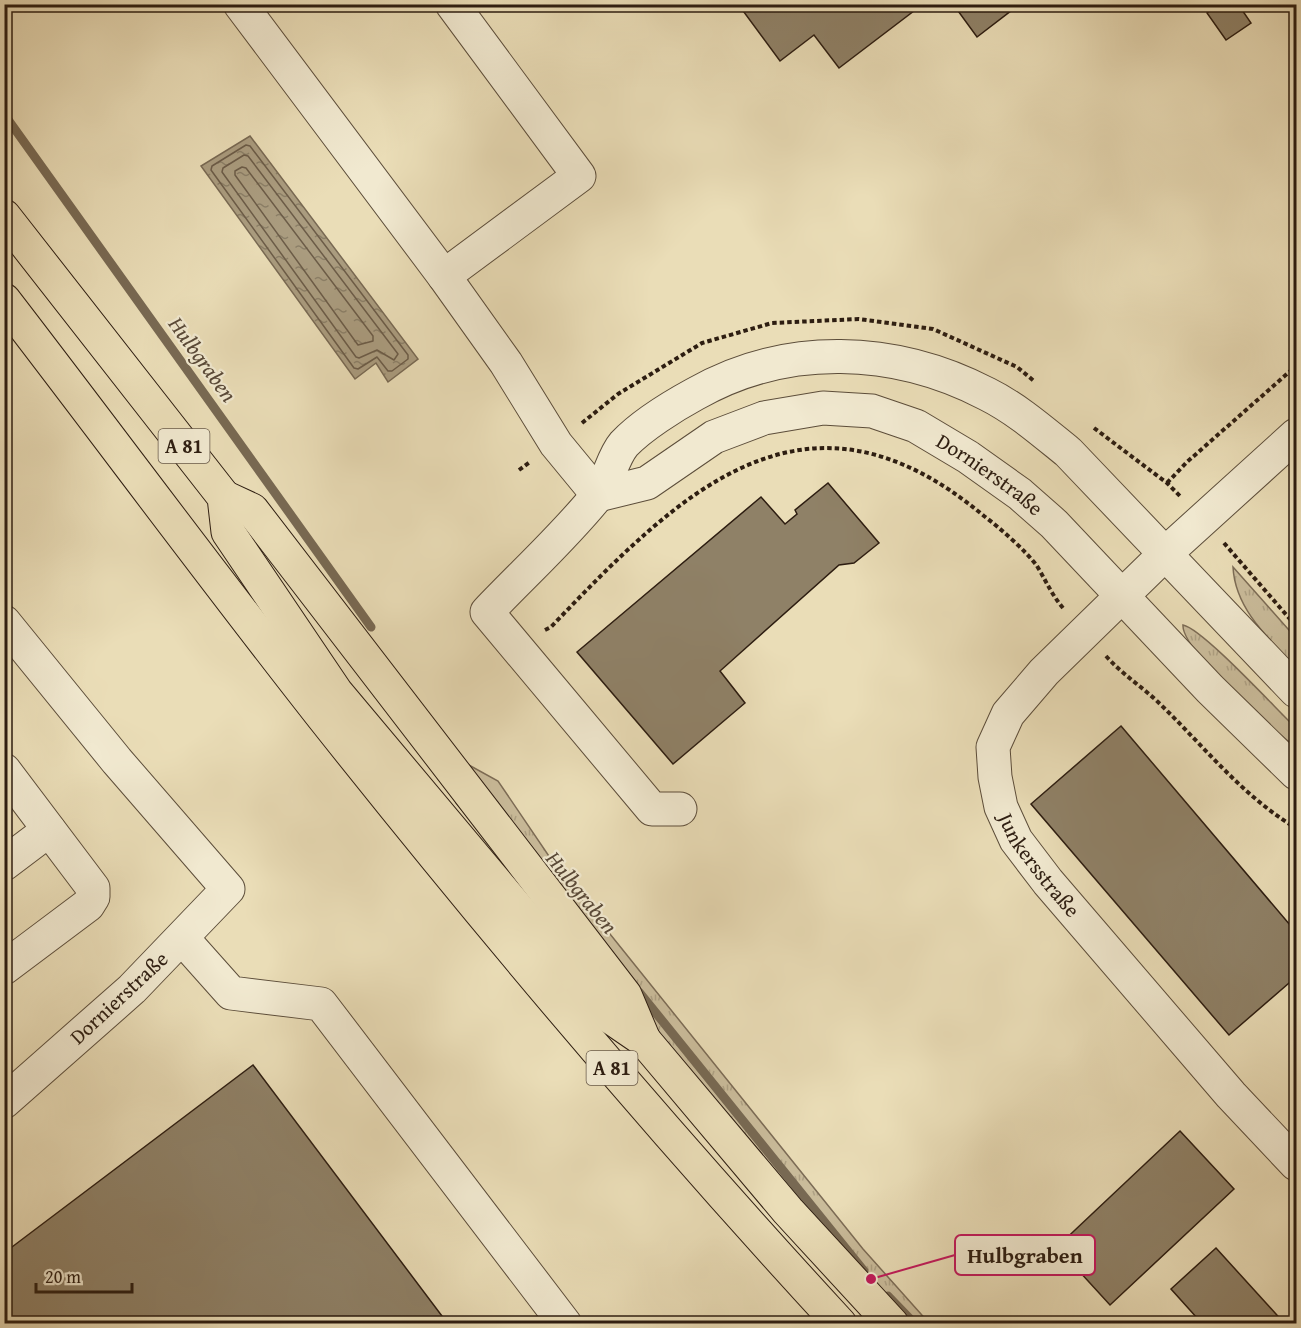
<svg xmlns="http://www.w3.org/2000/svg" width="1301" height="1328" viewBox="0 0 1301 1328" font-family="'Gentium Book Plus',serif">
	<style>
		.grass { fill: url(#grass-tufts); stroke: #7c6c56; stroke-width: 1.5 }
		.water { fill: url(#water-ripples); stroke: #786953; stroke-width: 1.5 }
		.lines { fill: none; stroke-linecap: round; stroke-linejoin: round }
		.shore { stroke: #6c5c48; stroke-width: 1.5 }
		.stream { stroke: #786953; stroke-width: 9 }
		.building { fill: #8f8167; stroke: #2d1d11; stroke-width: 1.5 }
		.minor-casing { stroke: #5c4d3a; stroke-width: 35 }
		.highway-casing { stroke: #2d1d11; stroke-width: 35 }
		.path { stroke: #2d1d11; stroke-width: 4; stroke-dasharray: 4.5 3; stroke-linecap: butt }
		.minor { stroke: #f1e9d0; stroke-width: 33 }
		.highway { stroke: #eaddb7; stroke-width: 33 }
		.labels { text-anchor: middle; stroke-width: 4.5; stroke-linejoin: round; paint-order: stroke }
		.shield { fill: #f1e9d0; stroke: #685a4a; stroke-width: 1.5 }
		.shield-label { font-size: 20px; font-weight: bold; fill: #2d1d11 }
		.street-label { font-size: 21px; fill: #2d1d11; stroke: #f1e9d0 }
		.water-label { font-size: 22px; font-style: italic; fill: #594938; stroke: #f1e9d0 }
		.leader { fill: none; stroke: #c2185b; stroke-width: 2 }
		.callout-dot { fill: #c2185b; stroke: #f1e9d0; stroke-width: 2 }
		.callout { fill: #f1e9d0; stroke: #c2185b; stroke-width: 2 }
		.callout-label { font-size: 22px; text-anchor: middle; font-weight: bold; fill: #2d1d11 }
	</style>
	<defs>
		<pattern id="grass-tufts" width="24" height="20" patternUnits="userSpaceOnUse" patternTransform="scale(1.5)"><rect width="24" height="20" fill="#cabc9b"/><path d="M3 7l-1-3M5 7V3M7 7l1-3M15 17l-1-3M17 17v-4M19 17l1-3" fill="none" stroke="#aea184"/></pattern>
		<pattern id="water-ripples" width="26" height="14" patternUnits="userSpaceOnUse" patternTransform="scale(1.5)"><rect width="26" height="14" fill="#aa9c7f"/><path d="M2 4q2-2 4 0t4 0M15 11q2-2 4 0t4 0" fill="none" stroke="#8b7f67"/></pattern>
	</defs>
	<rect width="100%" height="100%" fill="#eaddb7"/>
	<filter id="stains"><feTurbulence type="fractalNoise" baseFrequency=".00333" numOctaves="4"/><feColorMatrix values="0 0 0 0 .2 0 0 0 0 .09 0 0 0 0 .02 0 0 0 .5 -.17"/></filter>
	<radialGradient id="worn" r=".72"><stop offset=".6" stop-color="#630" stop-opacity="0"/><stop offset="1" stop-color="#630" stop-opacity=".3"/></radialGradient>
	<g class="grass">
		<path d="M1233,567l63,71v29c-27,-28 -61,-58 -63,-100z"/>
		<path d="M1183,625c20,4 93,84 113,103v20c-21,-18 -115,-98 -113,-123z"/>
		<path d="M467,764l31,17 59,87 306,381 66,74h-30l-280,-325 -163,-195 -7,-25z"/>
	</g>
	<path class="water" d="M250,136l168,223 -30,23 -12,-19 -21,16 -154,-213z"/>
	<g class="lines">
		<g class="shore">
			<path d="M246,145l4,1 158,209v4l-16,12h-4l-11,-14 -19,12 -4,-1 -143,-198 1,-4z"/>
			<path d="M244,155l4,1 150,198 -4,6 -17,-10 -18,8 -3,-1 -134,-185 1,-4z"/>
			<path d="M242,167l4,1 127,168v5l-15,4 -123,-170v-4z"/>
		</g>
		<g class="stream">
			<path d="M4,114l367,513"/>
			<path d="M639,992l225,279"/>
			<path d="M888,1296l27,28"/>
		</g>
	</g>
	<g class="building">
		<path d="M738,4h185l-84,64 -25,-33 -34,26z"/>
		<path d="M953,4h67l-43,33z"/>
		<path d="M1220,4h18l13,19 -25,17 -19,-27z"/>
		<path d="M828,483l51,60 -25,20 -15,2 -119,106 25,32 -72,61 -96,-112 184,-155 24,27 12,-10 -2,-4z"/>
		<path d="M1121,726l175,206v45l-67,58 -198,-231z"/>
		<path d="M253,1065l195,259h-444v-71z"/>
		<path d="M1180,1131l54,58 -124,116 -53,-58z"/>
		<path d="M1216,1248l69,76h-91l4,-5 -27,-30z"/>
	</g>
	<g class="lines">
		<g class="minor-casing">
			<g id="minor">
				<path d="M240,4l204,272 62,87 50,81 42,51"/>
				<path d="M444,276l135,-100 -127,-172"/>
				<path id="s1" d="M1296,435l-129,117 -123,120 -36,42 -15,33 2,30 6,30 15,33 32,42 183,213 65,69"/>
				<path id="s2" d="M598,495l49,-12 67,-46 50,-19 59,-10 49,3 44,15 52,31 52,37 34,30 156,165 86,84"/>
				<path d="M4,622l113,139 111,128 -96,100 -128,113"/>
				<path d="M4,770l89,118v9l-5,8 -84,63"/>
				<path d="M680,809h-28l-165,-197c36,-38 77,-75 110,-116 12,-15 15,-38 27,-52 17,-18 49,-38 71,-50 91,-52 200,-48 292,0 30,15 55,37 81,58l228,239"/>
				<path d="M4,864l45,-34"/>
				<path d="M182,938l49,55 90,11 244,320"/>
			</g>
		</g>
		<g class="highway-casing">
			<g id="highway">
				<path d="M4,216l220,281 4,35 108,160 270,322 38,26 144,171 104,113"/>
				<path d="M4,300c107,139 211,280 319,417 165,208 337,412 517,607"/>
				<path d="M224,497l28,13 373,485 19,45"/>
			</g>
		</g>
		<g class="path">
			<path d="M582,423l36,-29 84,-51 70,-20 87,-4 74,10 84,38 17,14"/>
			<path d="M1094,428l73,55 13,13"/>
			<path d="M519,470l11,-8"/>
			<path d="M1167,483l20,-21 109,-96"/>
			<path d="M1224,543l72,83"/>
			<path d="M545,630l6,-3c129,-135 254,-261 433,-111 16,12 42,35 53,50 9,15 15,29 26,42"/>
			<path d="M1106,656c16,18 35,30 52,46 45,43 84,94 138,126"/>
		</g>
		<use href="#minor" class="minor"/>
		<use href="#highway" class="highway"/>
	</g>
	<g class="labels">
		<g class="shield">
			<rect x="158.5" y="429" width="51" height="34" rx="4.5"/>
			<rect x="586.5" y="1051" width="51" height="34" rx="4.5"/>
		</g>
		<g class="shield-label">
			<text x="184" y="453">A 81</text>
			<text x="612" y="1075">A 81</text>
		</g>
		<g class="street-label">
			<text dy="7" stroke="none"><textPath href="#s2" startOffset="429">Dornierstraße</textPath></text>
			<text dy="7" stroke="none"><textPath href="#s1" startOffset="568">Junkersstraße</textPath></text>
			<text transform="translate(119 998) rotate(-43)" y="7">Dornierstraße</text>
		</g>
		<g class="water-label">
			<text transform="translate(203 359) rotate(54)" y="8">Hulbgraben</text>
			<text transform="translate(582 892) rotate(51)" y="8">Hulbgraben</text>
		</g>
	</g>
	<path class="leader" d="M871 1279L955 1255"/>
	<circle class="callout-dot" cx="871" cy="1279" r="6"/>
	<rect class="callout" x="955" y="1235" width="140" height="40" rx="6"/>
	<g class="callout-label">
		<text x="1025" y="1263">Hulbgraben</text>
	</g>
	<rect width="1301" height="1328" fill="none" stroke="#eaddb7" stroke-width="24"/>
	<rect x="6" y="6" width="1289" height="1316" fill="none" stroke="#2d1d11" stroke-width="3"/>
	<rect x="12" y="12" width="1277" height="1304" fill="none" stroke="#2d1d11" stroke-width="1.5"/>
	<path d="M36 1283v9h96v-9" fill="none" stroke="#2d1d11" stroke-width="3"/>
	<text x="45" y="1283" font-size="18" fill="#2d1d11" stroke="#f1e9d0" stroke-width="4.5" paint-order="stroke">20 m</text>
	<rect width="100%" height="100%" filter="url(#stains)"/>
	<rect width="100%" height="100%" fill="url(#worn)"/>
</svg>
